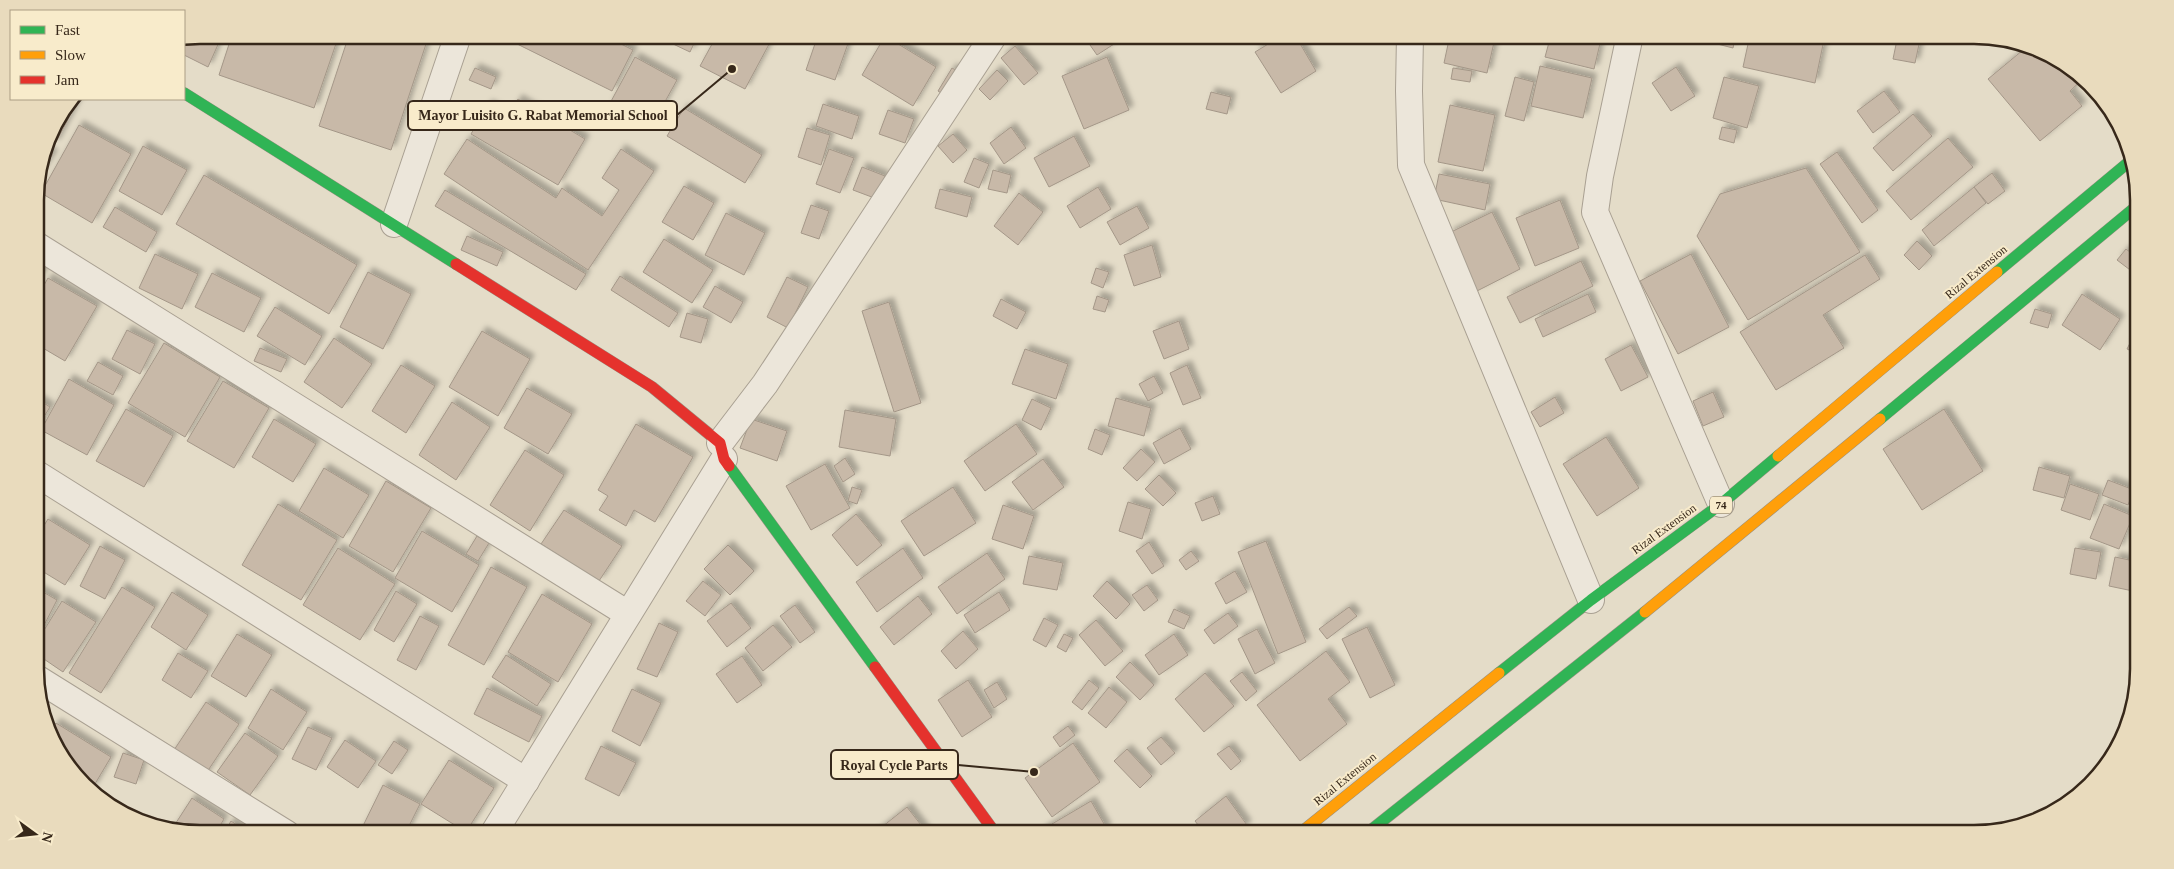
<svg xmlns="http://www.w3.org/2000/svg" width="2174" height="869" viewBox="0 0 2174 869" font-family="Georgia,serif">
	<style>
		.building { fill: #c8b9a8; stroke: #a49788; filter: url(#shadow) }
		.lines { fill: none; stroke-linecap: round; stroke-linejoin: round }
		.street-casing { stroke: #a9a092; stroke-width: 28 }
		.fast-casing { stroke: #989082; stroke-width: 12 }
		.slow-casing { stroke: #989082; stroke-width: 12 }
		.jam-casing { stroke: #989082; stroke-width: 12 }
		.street { stroke: #ece6da; stroke-width: 26 }
		.fast { stroke: #30b455; stroke-width: 11 }
		.slow { stroke: #ff9f0a; stroke-width: 11 }
		.jam { stroke: #e5322d; stroke-width: 11 }
		.labels { text-anchor: middle; stroke-width: 4; stroke-linejoin: round; paint-order: stroke }
		.shield { fill: #f8ebcb; stroke: #71624f; stroke-width: 1 }
		.shield-label { font-size: 11px; font-weight: bold; fill: #37281a }
		.street-label { font-size: 12px; fill: #37281a; stroke: #f8ebcb }
		.rim { fill: none; stroke: #37281a; stroke-width: 2.5 }
		.leader { fill: none; stroke: #37281a; stroke-width: 2 }
		.callout-dot { fill: #37281a; stroke: #f8ebcb; stroke-width: 2 }
		.callout { fill: #f8ebcb; stroke: #37281a; stroke-width: 2 }
		.callout-label { font-size: 14px; text-anchor: middle; font-weight: bold; fill: #37281a }
	</style>
	<defs>
		<filter id="shadow"><feDropShadow dx="4.5" dy="-4.5" stdDeviation="2.5" flood-color="#0004"/></filter>
	</defs>
	<rect width="100%" height="100%" fill="#e4dcc8"/>
	<g class="building">
		<path d="M200,35h9l11,5 -12,27 -24,-12v-17z"/>
		<path d="M232,35h107l-25,73 -95,-33z"/>
		<path d="M349,35h80l-38,115 -72,-24z"/>
		<path d="M499,35h104l30,15 -21,41z"/>
		<path d="M654,35h44l-8,17z"/>
		<path d="M717,35h57l-29,54 -45,-23z"/>
		<path d="M818,35h24l8,3 -15,42 -29,-10z"/>
		<path d="M1083,35h45l-31,20z"/>
		<path d="M1283,35h12l21,36 -35,22 -26,-41z"/>
		<path d="M1450,35h33l12,3 -8,35 -43,-10z"/>
		<path d="M1523,35h23l-2,6z"/>
		<path d="M1551,35h51l-8,34 -49,-12z"/>
		<path d="M1653,35h19l-2,9 -18,-3z"/>
		<path d="M1682,35h54l-3,13z"/>
		<path d="M1750,35h75l-10,48 -72,-16z"/>
		<path d="M1898,35h23l-6,28 -22,-4z"/>
		<path d="M885,36l51,31 -23,39 -51,-31z"/>
		<path d="M2029,45l37,18 17,16 -13,12 12,15 -42,35 -52,-62z"/>
		<path d="M1015,46l23,27 -14,12 -23,-27z"/>
		<path d="M635,57l42,23 -26,47 -42,-22z"/>
		<path d="M1107,57l22,53 -45,19 -22,-53z"/>
		<path d="M1540,66l52,12 -9,40 -52,-12z"/>
		<path d="M1676,67l19,29 -24,15 -19,-28z"/>
		<path d="M475,68l21,9 -5,12 -22,-9z"/>
		<path d="M952,68l9,5 -14,24 -9,-6z"/>
		<path d="M1453,68l19,3 -2,11 -19,-3z"/>
		<path d="M997,70l11,11 -18,19 -11,-11z"/>
		<path d="M1515,77l19,5 -10,39 -19,-5z"/>
		<path d="M1724,77l35,9 -12,42 -34,-10z"/>
		<path d="M1884,91l16,21 -27,21 -16,-22z"/>
		<path d="M1211,92l20,5 -4,17 -21,-5z"/>
		<path d="M74,99h5l-24,45 -6,-4 3,-13z"/>
		<path d="M518,99l67,40 -27,46 -87,-51 17,-30 20,12z"/>
		<path d="M823,104l36,12 -7,23 -36,-13z"/>
		<path d="M1450,105l45,10 -12,56 -45,-9z"/>
		<path d="M684,108l78,47 -17,28 -78,-47z"/>
		<path d="M888,110l26,9 -9,24 -26,-9z"/>
		<path d="M1913,114l19,22 -39,35 -20,-23z"/>
		<path d="M79,125l52,29 -39,69 -51,-30z"/>
		<path d="M1011,127l15,21 -22,16 -14,-21z"/>
		<path d="M1722,127l15,3 -3,13 -15,-4z"/>
		<path d="M807,128l23,7 -9,30 -23,-8z"/>
		<path d="M953,134l14,16 -14,13 -15,-17z"/>
		<path d="M1074,136l16,30 -41,21 -15,-29z"/>
		<path d="M1948,138l25,29 -62,53 -25,-29z"/>
		<path d="M467,139l89,59 6,-10 40,28 17,-26 -17,-12 19,-29 33,22 -66,99 -144,-96z"/>
		<path d="M143,146l44,24 -25,45 -43,-24z"/>
		<path d="M829,149l25,9 -14,35 -24,-9z"/>
		<path d="M46,150l7,4 -14,23z"/>
		<path d="M1837,152l41,58 -16,13 -42,-59z"/>
		<path d="M974,158l15,6 -10,24 -15,-6z"/>
		<path d="M862,167l23,9 -8,23 -24,-9z"/>
		<path d="M1806,168l54,84 -112,68 -51,-84 23,-42z"/>
		<path d="M993,170l18,5 -4,18 -19,-4z"/>
		<path d="M1992,173l13,18 -17,13 -14,-17z"/>
		<path d="M1439,174l51,10 -5,26 -51,-11z"/>
		<path d="M204,175l153,90 -28,49 -153,-90z"/>
		<path d="M684,186l30,17 -21,37 -31,-18z"/>
		<path d="M1098,187l13,22 -31,19 -13,-22z"/>
		<path d="M1974,187l12,16 -52,43 -12,-16z"/>
		<path d="M940,189l32,8 -5,20 -32,-9z"/>
		<path d="M445,190l141,84 -10,16 -141,-84z"/>
		<path d="M1019,193l24,19 -25,33 -24,-19z"/>
		<path d="M1560,200l19,48 -44,18 -19,-48z"/>
		<path d="M811,205l18,6 -10,28 -18,-6z"/>
		<path d="M1137,206l12,22 -29,17 -13,-23z"/>
		<path d="M115,207l42,25 -11,20 -43,-25z"/>
		<path d="M1492,212l28,57 -43,22 -28,-58z"/>
		<path d="M726,213l39,20 -21,42 -39,-20z"/>
		<path d="M2138,229v16l-8,-7z"/>
		<path d="M467,236l36,16 -6,14 -36,-16z"/>
		<path d="M664,239l49,31 -21,33 -49,-31z"/>
		<path d="M1917,241l15,15 -13,14 -15,-15z"/>
		<path d="M1152,245l9,32 -27,9 -10,-31z"/>
		<path d="M2126,249l12,9v18l-21,-16z"/>
		<path d="M155,254l43,20 -16,35 -43,-21z"/>
		<path d="M1691,254l38,73 -51,27 -38,-73z"/>
		<path d="M1865,255l15,24 -57,36 21,33 -68,42 -36,-58z"/>
		<path d="M1581,261l12,25 -73,37 -13,-26z"/>
		<path d="M36,266l8,4 -8,14z"/>
		<path d="M1096,268l13,4 -6,16 -12,-5z"/>
		<path d="M368,272l43,22 -28,55 -43,-22z"/>
		<path d="M212,273l49,25 -17,34 -49,-25z"/>
		<path d="M620,276l58,37 -9,14 -58,-37z"/>
		<path d="M787,277l21,10 -20,41 -21,-11z"/>
		<path d="M48,278l49,28 -32,55 -29,-17v-45z"/>
		<path d="M715,286l28,16 -12,21 -28,-16z"/>
		<path d="M1588,294l8,18 -53,25 -8,-18z"/>
		<path d="M2082,294l38,25 -20,31 -38,-25z"/>
		<path d="M1097,296l12,4 -4,12 -12,-3z"/>
		<path d="M1001,299l25,13 -9,17 -24,-13z"/>
		<path d="M889,302l32,101 -27,9 -32,-101z"/>
		<path d="M275,307l47,29 -17,29 -48,-29z"/>
		<path d="M2035,309l17,5 -4,14 -18,-5z"/>
		<path d="M687,313l21,6 -7,24 -21,-6z"/>
		<path d="M1179,321l10,28 -25,10 -11,-28z"/>
		<path d="M2138,327v27l-11,-5z"/>
		<path d="M127,330l28,14 -15,30 -28,-15z"/>
		<path d="M482,331l48,28 -32,57 -49,-29z"/>
		<path d="M334,338l38,26 -30,44 -38,-26z"/>
		<path d="M164,343l56,34 -35,60 -57,-34z"/>
		<path d="M1631,345l17,32 -27,14 -16,-32z"/>
		<path d="M260,348l27,11 -6,13 -27,-11z"/>
		<path d="M1025,349l43,15 -12,35 -44,-15z"/>
		<path d="M98,362l25,14 -10,19 -26,-14z"/>
		<path d="M401,365l34,21 -29,47 -34,-22z"/>
		<path d="M1187,365l14,33 -18,7 -13,-32z"/>
		<path d="M1154,376l9,17 -15,8 -9,-17z"/>
		<path d="M69,379l45,26 -27,50 -46,-25z"/>
		<path d="M223,381l46,27 -35,60 -47,-27z"/>
		<path d="M527,388l45,26 -24,40 -44,-26z"/>
		<path d="M1713,392l11,25 -21,9 -10,-25z"/>
		<path d="M1555,397l9,16 -24,14 -9,-15z"/>
		<path d="M36,398l14,9 -13,21z"/>
		<path d="M1116,398l35,10 -7,28 -36,-10z"/>
		<path d="M1032,399l19,9 -10,22 -19,-10z"/>
		<path d="M452,402l38,25 -34,53 -37,-25z"/>
		<path d="M126,409l47,27 -29,51 -48,-26z"/>
		<path d="M1944,409l39,62 -61,39 -39,-61z"/>
		<path d="M845,410l51,9 -6,37 -51,-9z"/>
		<path d="M274,419l42,25 -23,38 -41,-25z"/>
		<path d="M751,419l36,12 -10,30 -37,-13z"/>
		<path d="M636,424l57,33 -38,65 -21,-12 -8,16 -27,-16 9,-14 -10,-6z"/>
		<path d="M1016,424l21,30 -52,37 -21,-30z"/>
		<path d="M1180,428l11,21 -27,15 -11,-21z"/>
		<path d="M1095,429l15,6 -8,20 -14,-6z"/>
		<path d="M1606,437l33,51 -42,28 -34,-52z"/>
		<path d="M1141,449l14,13 -18,19 -14,-13z"/>
		<path d="M525,450l39,25 -34,56 -40,-26z"/>
		<path d="M845,458l10,16 -12,8 -9,-16z"/>
		<path d="M1043,459l21,28 -31,23 -21,-28z"/>
		<path d="M825,464l25,44 -39,22 -25,-44z"/>
		<path d="M2039,467l31,9 -6,22 -31,-8z"/>
		<path d="M324,468l45,27 -26,43 -44,-27z"/>
		<path d="M1159,475l17,18 -13,13 -18,-17z"/>
		<path d="M2108,480l26,10 -6,15 -26,-10z"/>
		<path d="M386,481l45,27 -38,64 -44,-26z"/>
		<path d="M2070,484l29,10 -9,26 -29,-10z"/>
		<path d="M852,487l10,3 -5,14 -9,-3z"/>
		<path d="M953,487l23,36 -52,33 -23,-35z"/>
		<path d="M1213,496l7,18 -18,7 -7,-18z"/>
		<path d="M1128,502l23,7 -9,30 -23,-8z"/>
		<path d="M278,504l59,36 -36,60 -59,-35z"/>
		<path d="M2104,504l29,12 -14,33 -29,-11z"/>
		<path d="M1003,505l31,11 -11,33 -31,-10z"/>
		<path d="M564,510l58,36 -23,35 -58,-37z"/>
		<path d="M856,514l26,31 -25,21 -25,-31z"/>
		<path d="M48,519l42,26 -25,40 -28,-17v-31z"/>
		<path d="M422,531l57,34 -27,47 -57,-34z"/>
		<path d="M477,536l12,7 -11,18 -12,-7z"/>
		<path d="M1266,541l40,101 -28,12 -40,-102z"/>
		<path d="M1149,542l15,24 -12,8 -16,-23z"/>
		<path d="M728,545l26,26 -24,24 -26,-26z"/>
		<path d="M100,546l25,14 -20,39 -25,-13z"/>
		<path d="M338,548l57,36 -35,56 -57,-35z"/>
		<path d="M903,548l20,30 -46,34 -21,-30z"/>
		<path d="M2075,548l26,4 -5,27 -26,-5z"/>
		<path d="M1191,551l8,10 -13,9 -7,-10z"/>
		<path d="M987,553l18,26 -48,35 -19,-27z"/>
		<path d="M1029,556l34,7 -6,27 -34,-6z"/>
		<path d="M2115,557l24,5 -6,29 -24,-5z"/>
		<path d="M491,567l36,20 -43,78 -36,-20z"/>
		<path d="M1235,571l12,21 -21,12 -11,-21z"/>
		<path d="M703,581l18,14 -16,21 -19,-15z"/>
		<path d="M1107,581l23,23 -14,15 -23,-23z"/>
		<path d="M1147,585l11,15 -14,11 -12,-16z"/>
		<path d="M122,587l33,20 -54,86 -32,-20z"/>
		<path d="M38,589l19,11 -19,37z"/>
		<path d="M396,591l21,13 -23,38 -20,-12z"/>
		<path d="M172,592l36,23 -22,35 -35,-23z"/>
		<path d="M999,592l11,18 -35,23 -11,-18z"/>
		<path d="M542,594l50,30 -34,58 -50,-30z"/>
		<path d="M918,596l14,18 -38,31 -14,-18z"/>
		<path d="M62,601l34,21 -33,50 -25,-17v-15z"/>
		<path d="M731,603l20,25 -24,19 -20,-26z"/>
		<path d="M795,605l20,27 -15,11 -20,-27z"/>
		<path d="M1349,607l8,9 -30,23 -8,-10z"/>
		<path d="M1174,609l16,7 -6,13 -16,-7z"/>
		<path d="M1228,613l10,13 -24,18 -10,-14z"/>
		<path d="M420,616l19,10 -23,44 -19,-10z"/>
		<path d="M1044,618l14,7 -12,22 -13,-7z"/>
		<path d="M1096,620l27,31 -18,15 -26,-31z"/>
		<path d="M659,623l19,9 -21,45 -20,-8z"/>
		<path d="M773,625l19,22 -29,24 -18,-23z"/>
		<path d="M1367,627l28,58 -25,13 -28,-59z"/>
		<path d="M1257,629l18,34 -20,11 -17,-35z"/>
		<path d="M963,631l15,18 -22,20 -15,-18z"/>
		<path d="M237,634l35,21 -26,42 -35,-21z"/>
		<path d="M1064,634l9,4 -7,14 -9,-5z"/>
		<path d="M1174,634l14,21 -29,20 -14,-20z"/>
		<path d="M1326,651l24,31 -22,17 19,25 -47,37 -43,-56z"/>
		<path d="M178,653l30,18 -17,27 -29,-18z"/>
		<path d="M506,655l45,29 -14,22 -45,-29z"/>
		<path d="M742,656l20,29 -25,18 -21,-29z"/>
		<path d="M1130,662l24,23 -14,15 -24,-23z"/>
		<path d="M1242,672l15,19 -11,10 -16,-20z"/>
		<path d="M1205,673l29,33 -30,26 -29,-33z"/>
		<path d="M968,680l24,37 -30,20 -24,-37z"/>
		<path d="M1089,680l10,8 -17,22 -10,-8z"/>
		<path d="M997,682l10,17 -13,9 -10,-18z"/>
		<path d="M1109,687l18,15 -21,26 -18,-15z"/>
		<path d="M487,688l55,28 -13,26 -55,-28z"/>
		<path d="M271,689l36,23 -24,38 -35,-22z"/>
		<path d="M632,689l29,14 -21,43 -28,-15z"/>
		<path d="M206,702l33,22 -36,54 -33,-22z"/>
		<path d="M56,723l55,34 -19,32 -16,-11 -24,-49z"/>
		<path d="M1068,726l7,9 -15,12 -7,-10z"/>
		<path d="M308,727l24,11 -16,32 -24,-11z"/>
		<path d="M245,733l33,23 -28,39 -33,-23z"/>
		<path d="M1161,737l14,16 -14,12 -14,-17z"/>
		<path d="M345,740l31,21 -18,27 -31,-21z"/>
		<path d="M394,741l14,9 -16,24 -14,-9z"/>
		<path d="M1073,743l27,39 -48,35 -27,-39z"/>
		<path d="M601,746l35,17 -17,33 -34,-17z"/>
		<path d="M1229,746l12,15 -10,9 -14,-16z"/>
		<path d="M1127,749l25,27 -12,12 -26,-27z"/>
		<path d="M123,753l21,7 -8,24 -22,-7z"/>
		<path d="M449,760l45,28 -28,44 -45,-28z"/>
		<path d="M383,785l37,19 -15,30h-46z"/>
		<path d="M1226,796l21,29 -11,9h-31l-10,-13z"/>
		<path d="M192,798l32,21 -9,15 -43,-5z"/>
		<path d="M1091,801l16,28 -8,5h-57l-2,-3z"/>
		<path d="M907,807l21,27h-55z"/>
		<path d="M231,821l20,13h-28z"/>
	</g>
	<g class="lines">
		<g class="street-casing">
			<g id="street">
				<path d="M1410,35l-1,56 2,74 180,435"/>
				<path d="M1630,35l-30,141 -5,36 126,292"/>
				<path d="M394,224l64,-189"/>
				<path d="M36,245l592,369"/>
				<path d="M720,443l45,-59 229,-349"/>
				<path d="M37,474l489,307"/>
				<path d="M38,679l249,155"/>
				<path d="M493,834l231,-375"/>
			</g>
		</g>
		<g class="fast-casing">
			<g id="fast">
				<path d="M184,93l272,171"/>
				<path d="M1997,272l133,-111"/>
				<path d="M1880,419l258,-214"/>
				<path d="M729,466l146,201"/>
				<path d="M1499,673l92,-73 130,-96 57,-48"/>
				<path d="M1366,834l279,-222"/>
			</g>
		</g>
		<g class="slow-casing">
			<g id="slow">
				<path d="M1778,456l219,-184"/>
				<path d="M1645,612l235,-193"/>
				<path d="M1299,834l200,-161"/>
			</g>
		</g>
		<g class="jam-casing">
			<g id="jam">
				<path d="M456,264l196,123 68,56 4,16 5,7"/>
				<path d="M875,667l121,167"/>
			</g>
		</g>
		<use href="#street" class="street"/>
		<use href="#fast" class="fast"/>
		<use href="#slow" class="slow"/>
		<use href="#jam" class="jam"/>
	</g>
	<g class="labels">
		<rect class="shield" x="1710" y="496.5" width="22" height="17" rx="4"/>
		<g class="shield-label">
			<text x="1721" y="509">74</text>
		</g>
		<g class="street-label">
			<text transform="translate(1976 272) rotate(-40)" y="4">Rizal Extension</text>
			<text transform="translate(1664 529) rotate(-36)" y="4">Rizal Extension</text>
			<text transform="translate(1345 779) rotate(-39)" y="4">Rizal Extension</text>
		</g>
	</g>
	<path d="M0 0H2174V869H0ZM200 44H1974A156 156 0 0 1 2130 200V669A156 156 0 0 1 1974 825H200A156 156 0 0 1 44 669V200A156 156 0 0 1 200 44Z" fill="#e9dbbd" fill-rule="evenodd"/>
	<path class="rim" d="M200 44H1974A156 156 0 0 1 2130 200V669A156 156 0 0 1 1974 825H200A156 156 0 0 1 44 669V200A156 156 0 0 1 200 44Z"/>
	<path class="leader" d="M732 69L677 115M1034 772L958 765"/>
	<g class="callout-dot">
		<circle cx="732" cy="69" r="5"/>
		<circle cx="1034" cy="772" r="5"/>
	</g>
	<g class="callout">
		<rect x="408" y="101" width="269" height="29" rx="5"/>
		<rect x="831" y="750" width="127" height="29" rx="5"/>
	</g>
	<g class="callout-label">
		<text x="543" y="120">Mayor Luisito G. Rabat Memorial School</text>
		<text x="894" y="770">Royal Cycle Parts</text>
	</g>
	<rect x="10" y="10" width="175" height="90" fill="#f8ebcb" stroke="#ab9d84"/>
	<rect x="20" y="26" width="25" height="8" fill="#30b455" stroke="#ab9d84"/>
	<text x="55" y="35" font-size="15" fill="#37281a">Fast</text>
	<rect x="20" y="51" width="25" height="8" fill="#ff9f0a" stroke="#ab9d84"/>
	<text x="55" y="60" font-size="15" fill="#37281a">Slow</text>
	<rect x="20" y="76" width="25" height="8" fill="#e5322d" stroke="#ab9d84"/>
	<text x="55" y="85" font-size="15" fill="#37281a">Jam</text>
	<g transform="translate(35 834) rotate(105)" stroke="#f8ebcb" stroke-width="4" paint-order="stroke">
	<path d="M0-4L9 19L0 12L-9 19Z" fill="#37281a"/>
	<text y="-8" font-size="14" font-weight="bold" text-anchor="middle" fill="#37281a">N</text>
	</g>
</svg>
